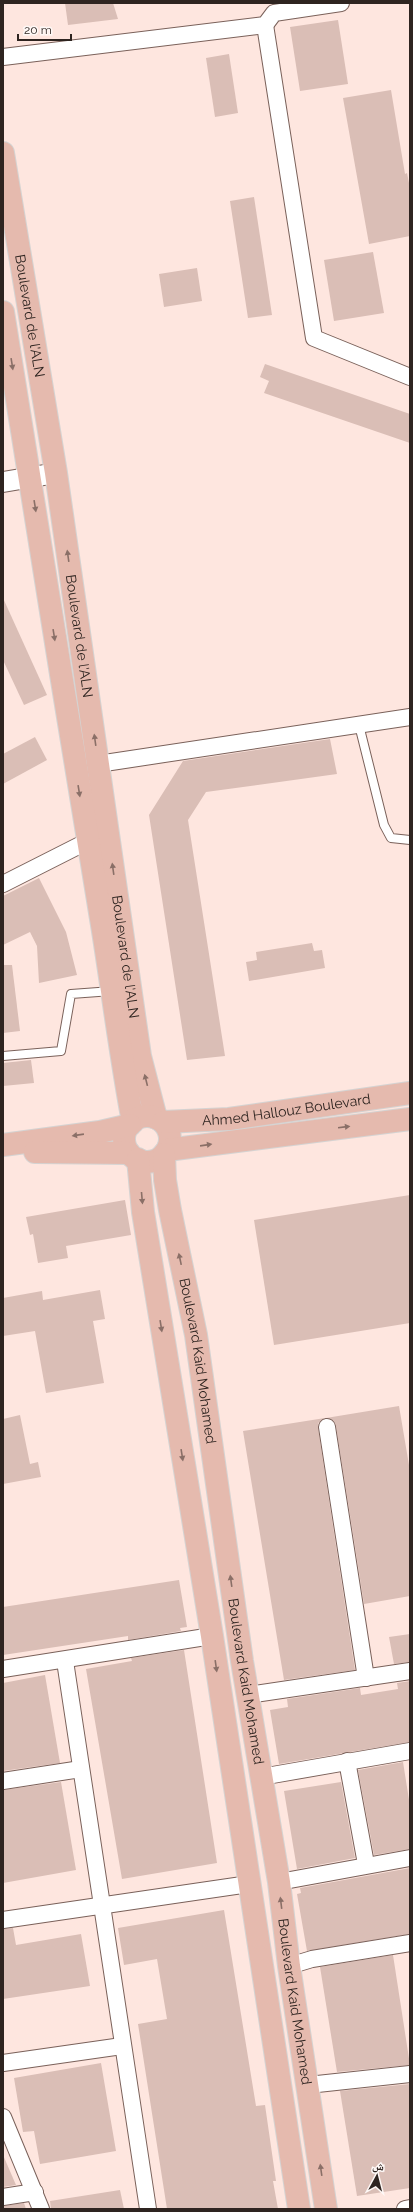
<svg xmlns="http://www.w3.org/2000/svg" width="413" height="2212" viewBox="0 0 413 2212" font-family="Raleway,'Noto Naskh Arabic',sans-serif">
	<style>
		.building { fill: #dabeb6 }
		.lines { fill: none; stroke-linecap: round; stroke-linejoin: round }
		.service-casing { stroke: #7a615a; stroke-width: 10 }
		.minor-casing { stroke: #7a615a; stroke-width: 18 }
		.tertiary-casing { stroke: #7a615a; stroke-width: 22 }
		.primary-casing { stroke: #d5d3d2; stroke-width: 24 }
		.service { stroke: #fff; stroke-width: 8 }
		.minor { stroke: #fff; stroke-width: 16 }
		.tertiary { stroke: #fff; stroke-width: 20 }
		.primary { stroke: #e5baae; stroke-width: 22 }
		.oneway { fill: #8a6f67 }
		.labels { text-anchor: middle; stroke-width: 3.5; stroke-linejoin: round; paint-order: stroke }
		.street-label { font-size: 14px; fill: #2e2420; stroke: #fef8f6 }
	</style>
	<rect width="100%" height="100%" fill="#fee6df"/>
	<g class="building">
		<path d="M65,3h48l5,16 -50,6z"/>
		<path d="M338,20l10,64 -48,7 -10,-64z"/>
		<path d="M229,54l9,59 -23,4 -9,-59z"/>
		<path d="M391,90l14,84 2,-1 3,15v48l-41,8 -26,-146z"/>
		<path d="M254,197l18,118 -24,3 -18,-117z"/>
		<path d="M373,252l11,61 -50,8 -10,-61z"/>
		<path d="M197,268l5,33 -38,6 -5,-33z"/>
		<path d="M265,364l145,50v29l-146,-50 5,-12 -9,-4z"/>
		<path d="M3,598l44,97 -23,10 -21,-45z"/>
		<path d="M35,737l12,23 -44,24v-30z"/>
		<path d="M330,739l7,35 -131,18 -18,28 37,236 -38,4 -38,-245 34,-54z"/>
		<path d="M39,878l27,54 11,43 -38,8 -2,-37 -7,-14 -27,13v-49z"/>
		<path d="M312,943l2,8 8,-1 3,18 -76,13 -3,-19 11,-2 -1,-8z"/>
		<path d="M3,965h9l8,66 -17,2z"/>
		<path d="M31,1060l3,23 -31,3v-23z"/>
		<path d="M410,1195v128l-136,22 -20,-125z"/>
		<path d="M125,1200l6,35 -65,11 2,12 -30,5 -5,-29 -3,1 -4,-18z"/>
		<path d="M100,1290l5,29 -12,2 11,62 -58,10 -11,-62 -32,5v-38l39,-7 1,9z"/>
		<path d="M399,1406l11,65v125l-46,8 -28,-178 -2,-5 -8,-3z"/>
		<path d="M20,1415l10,49 8,-2 3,15 -38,7v-65z"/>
		<path d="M325,1418l-7,5v5l37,242 -71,10 -41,-249z"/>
		<path d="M179,1580l8,47 -7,1 1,3 -53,9v-4l-125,19v-48z"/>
		<path d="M410,1634v28l-16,2 -5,-27z"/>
		<path d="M184,1650l33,213 -95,16 -36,-210 46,-8 -1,-3z"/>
		<path d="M45,1675l15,88 -57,8v-88z"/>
		<path d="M410,1681v61l-131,22 -9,-54 18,-3 -1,-8 73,-11 1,7 37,-6 -1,-6z"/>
		<path d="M403,1762l7,44v43l-36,6 -16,-85z"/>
		<path d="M61,1782l15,88 -73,13v-93z"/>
		<path d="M341,1782l14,76 -58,11 -13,-78z"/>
		<path d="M410,1868v66l-103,17 -10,-57 4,-1 -1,-5z"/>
		<path d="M224,1910l32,196 9,-1 11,76h-3l5,28h-111l-29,-185 29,-5 -10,-60 -33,6 -6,-37z"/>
		<path d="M13,1928l3,17 65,-11 9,52 -87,13v-70z"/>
		<path d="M393,1955l17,110 -73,7 -17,-105z"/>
		<path d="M101,2063l15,88 -76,13 -6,-33 -11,1 -9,-54z"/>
		<path d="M410,2084v104l-53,8 -17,-105z"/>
		<path d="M3,2155l13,30 -13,2z"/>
		<path d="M120,2190l4,19h-73l-1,-8z"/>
		<path d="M24,2203l2,6h-23v-3z"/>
	</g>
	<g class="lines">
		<g class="service-casing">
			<g id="service">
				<path d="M359,725l25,100 7,13 19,2"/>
				<path d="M3,1056l58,-5 10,-57 41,-3"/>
			</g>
		</g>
		<g class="minor-casing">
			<g id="minor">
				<path d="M265,25l49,313 96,39"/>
				<path d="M3,57l262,-32 9,-12 67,-10"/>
				<path d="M98,764l312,-47"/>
				<path d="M3,884l85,-43"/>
				<path d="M327,1427l39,251"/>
				<path d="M65,1661l83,548"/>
				<path d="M3,1669l209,-33"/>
				<path d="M248,1695l162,-24"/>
				<path d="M347,1761l19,103"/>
				<path d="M261,1777l149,-26"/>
				<path d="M3,1781l78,-12"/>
				<path d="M279,1882l131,-24"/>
				<path d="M3,1920l246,-36"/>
				<path d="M289,1966l23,-7 98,-16"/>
				<path d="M3,2063l119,-17"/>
				<path d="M308,2085l102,-11"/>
				<path d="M3,2117l38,92"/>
				<path d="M3,2197l32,-5"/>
				<path d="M405,2209l5,-1"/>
			</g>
		</g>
		<g class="tertiary-casing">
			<path id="tertiary" d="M3,482l53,-9"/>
		</g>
		<g class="primary-casing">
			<g id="primary">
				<path id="s1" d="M3,153l53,320 84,583 16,62"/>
				<path d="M3,312c34,206 65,413 100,619 10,63 18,128 30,191"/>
				<circle cx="147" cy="1139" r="23"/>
				<path id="s2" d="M163,1122l66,-3 181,-26"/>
				<path d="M3,1145l97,-13 30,-7"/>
				<path d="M167,1150l243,-31"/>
				<path d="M35,1152l94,1"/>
				<path id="s3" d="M164,1154l1,26 5,30 26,125 46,326 37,221 10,84 37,243"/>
				<path d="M138,1159l5,53 69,424 87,573"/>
			</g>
		</g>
		<use href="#service" class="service"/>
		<use href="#minor" class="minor"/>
		<use href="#tertiary" class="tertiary"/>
		<use href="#primary" class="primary"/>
	</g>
	<defs><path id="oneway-solid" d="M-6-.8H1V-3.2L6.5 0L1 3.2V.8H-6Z"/></defs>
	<g class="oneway">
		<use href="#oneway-solid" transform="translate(12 364) rotate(81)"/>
		<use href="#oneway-solid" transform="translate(35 506) rotate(81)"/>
		<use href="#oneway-solid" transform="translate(68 556) rotate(-98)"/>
		<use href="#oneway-solid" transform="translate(54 635) rotate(81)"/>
		<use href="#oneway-solid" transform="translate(95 740) rotate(-98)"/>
		<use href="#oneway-solid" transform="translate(79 791) rotate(81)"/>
		<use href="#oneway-solid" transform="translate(113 869) rotate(-98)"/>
		<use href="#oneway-solid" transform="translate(146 1080) rotate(-104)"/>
		<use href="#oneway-solid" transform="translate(344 1127) rotate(-7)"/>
		<use href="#oneway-solid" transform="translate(78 1135) rotate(172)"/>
		<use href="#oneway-solid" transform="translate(206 1145) rotate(-8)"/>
		<use href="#oneway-solid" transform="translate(142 1198) rotate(85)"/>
		<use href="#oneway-solid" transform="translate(180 1259) rotate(-102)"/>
		<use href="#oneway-solid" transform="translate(161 1326) rotate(81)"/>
		<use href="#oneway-solid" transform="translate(182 1455) rotate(81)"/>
		<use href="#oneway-solid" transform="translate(231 1581) rotate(-98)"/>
		<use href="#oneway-solid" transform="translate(216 1666) rotate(82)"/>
		<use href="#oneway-solid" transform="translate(281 1903) rotate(-97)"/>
		<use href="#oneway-solid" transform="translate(321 2170) rotate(-98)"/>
	</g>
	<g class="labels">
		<g class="street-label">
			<text dy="5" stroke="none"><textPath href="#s1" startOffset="165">Boulevard de l'ALN</textPath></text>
			<text dy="5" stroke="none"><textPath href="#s1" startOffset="489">Boulevard de l'ALN</textPath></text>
			<text dy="5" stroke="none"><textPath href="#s1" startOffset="813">Boulevard de l'ALN</textPath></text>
			<text dy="5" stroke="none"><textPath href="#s2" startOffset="124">Ahmed Hallouz Boulevard</textPath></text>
			<text dy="5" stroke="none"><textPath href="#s3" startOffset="210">Boulevard Kaid Mohamed</textPath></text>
			<text dy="5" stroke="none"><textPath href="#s3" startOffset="534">Boulevard Kaid Mohamed</textPath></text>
			<text dy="5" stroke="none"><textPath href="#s3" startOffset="858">Boulevard Kaid Mohamed</textPath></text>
		</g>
	</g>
	<rect width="413" height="2212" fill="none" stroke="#2e2420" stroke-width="8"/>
	<g transform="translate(377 2176) rotate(7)" stroke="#fef8f6" stroke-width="3" paint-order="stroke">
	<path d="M0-3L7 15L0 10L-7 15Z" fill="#2e2420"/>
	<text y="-6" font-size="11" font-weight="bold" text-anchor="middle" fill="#2e2420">ش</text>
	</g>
	<path d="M18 34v6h53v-6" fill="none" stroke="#2e2420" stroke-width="2"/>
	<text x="24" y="34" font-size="12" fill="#2e2420" stroke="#fef8f6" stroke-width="3" paint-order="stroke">20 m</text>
</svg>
